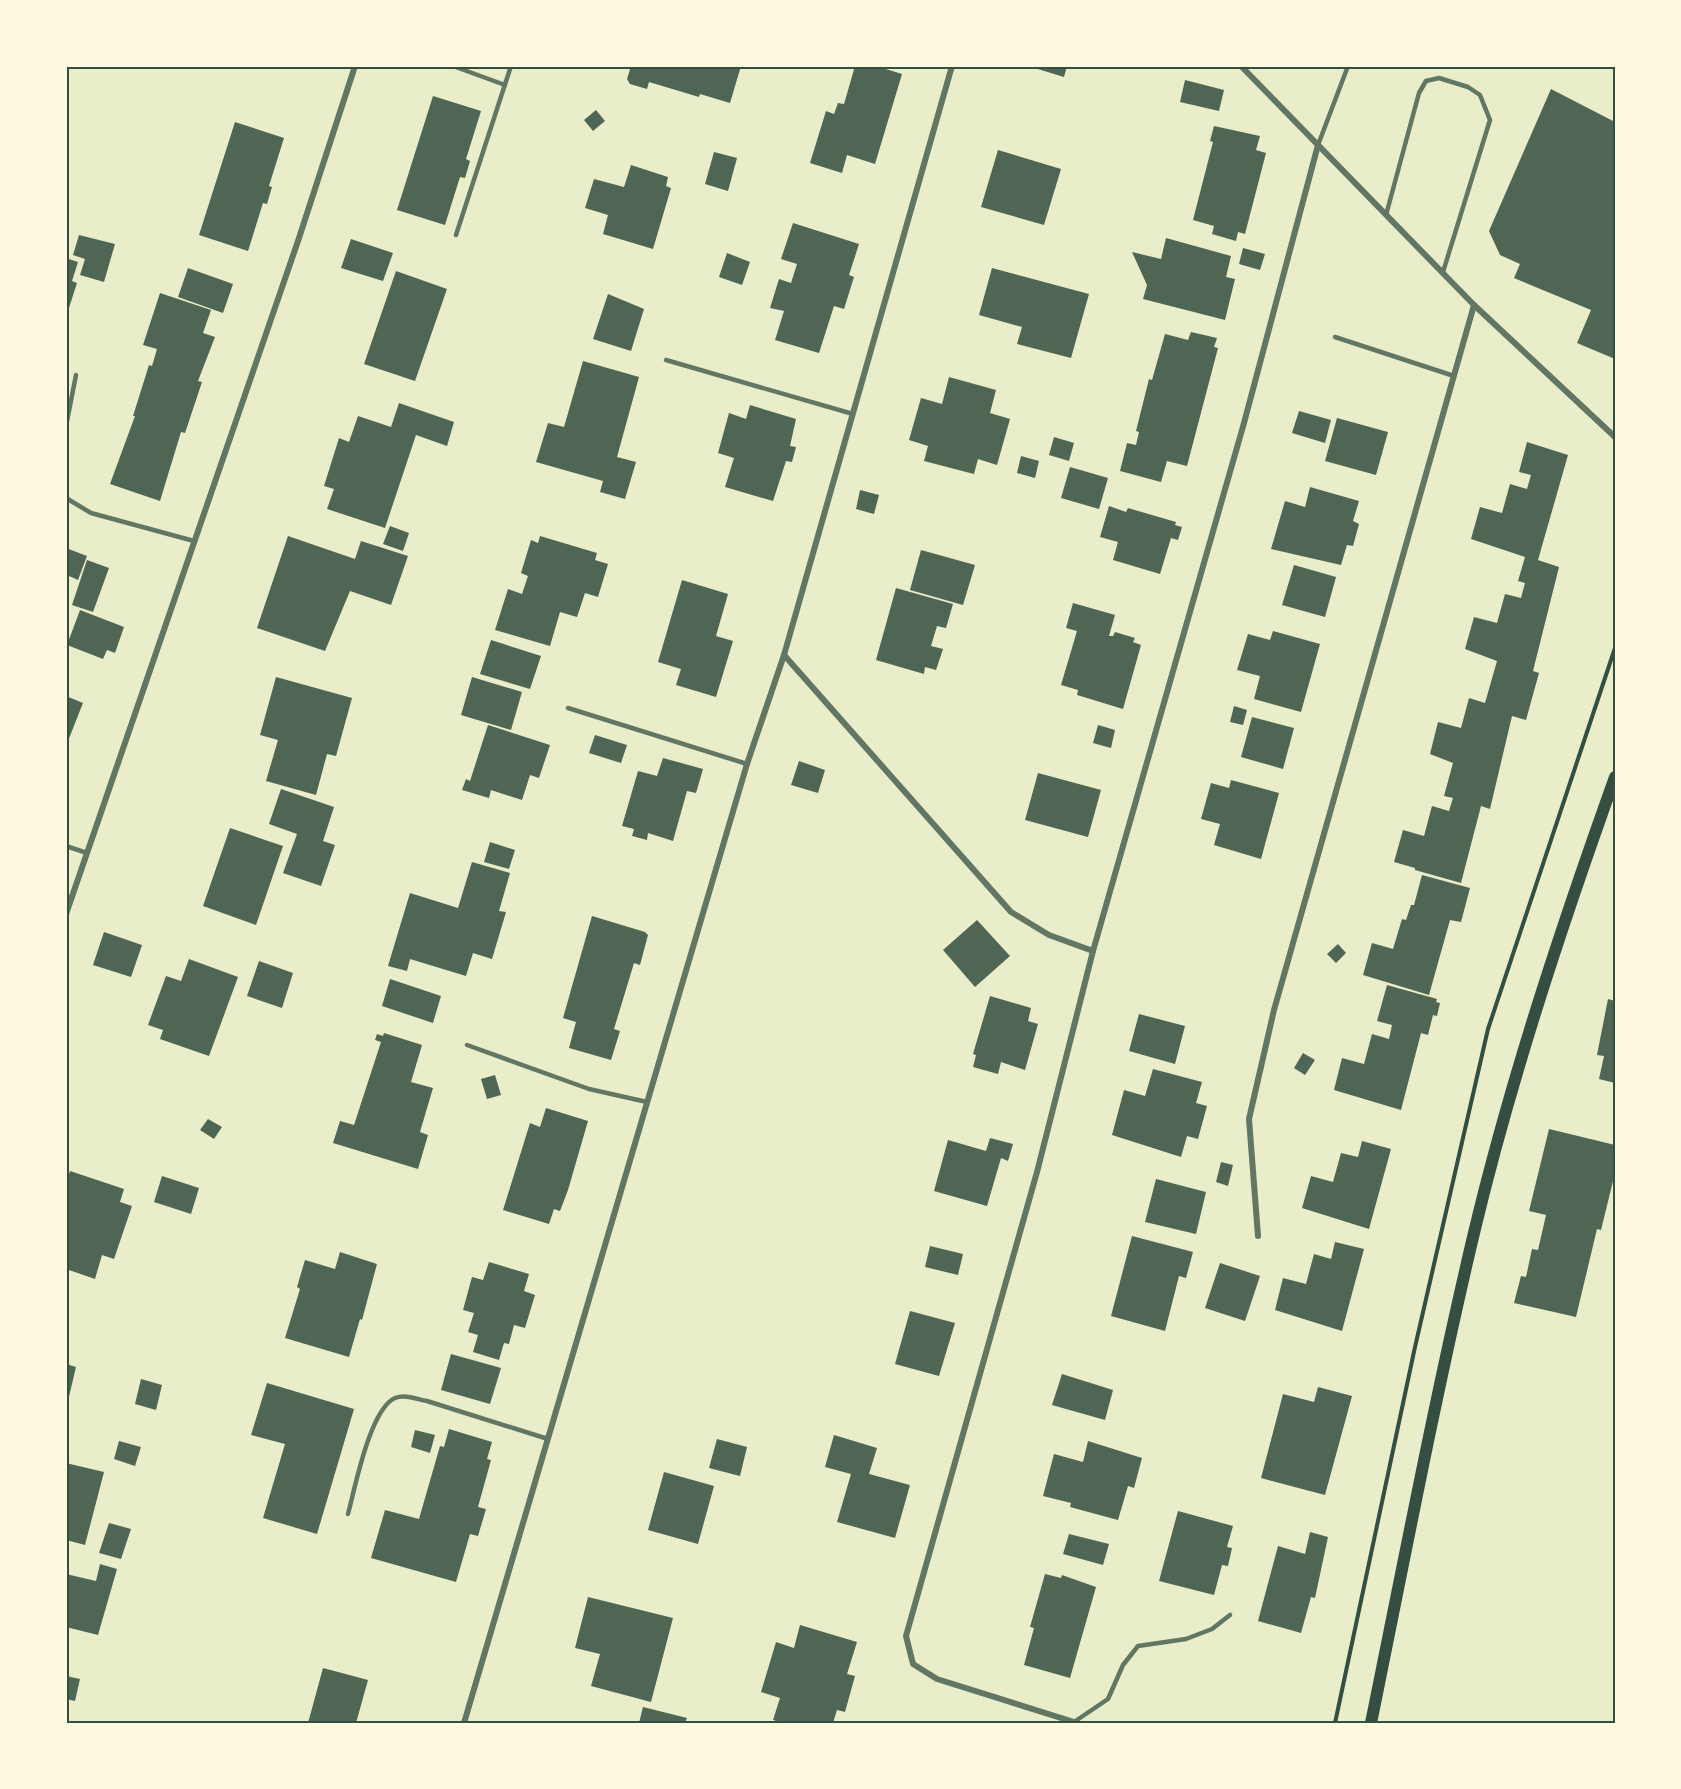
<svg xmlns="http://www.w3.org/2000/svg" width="1681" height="1789" viewBox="0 0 1681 1789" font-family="Bitter,serif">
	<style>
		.building { fill: #4f6655 }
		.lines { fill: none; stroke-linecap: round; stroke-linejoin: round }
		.path { stroke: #344e41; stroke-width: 4 }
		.service { stroke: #617663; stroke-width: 4.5 }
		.minor { stroke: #617663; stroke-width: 6 }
		.secondary { stroke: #344e41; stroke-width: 12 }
		.neatline { fill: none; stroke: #344e41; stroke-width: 2 }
	</style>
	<rect width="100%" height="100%" fill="#e9edc9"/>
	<g class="building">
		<path d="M631,66h110l-11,37 -30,-9 -1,3 -50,-15 -2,7 -17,-5 -3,-5z"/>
		<path d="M855,66h21l26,8 -27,90 -28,-9 -5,18 -32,-10 16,-52 8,3 4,-11 6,1z"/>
		<path d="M1028,66h39l-3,11z"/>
		<path d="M1185,80l39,10 -5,21 -39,-9z"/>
		<path d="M1551,89l64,33v237l-38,-16 14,-33 -77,-32 6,-14 -20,-9 -11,-24z"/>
		<path d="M433,96l48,15 -15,48 4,2 -5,17 -5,-1 -15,48 -48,-15z"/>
		<path d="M596,110l9,11 -12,10 -9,-11z"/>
		<path d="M235,122l49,16 -15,48 3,1 -5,17 -4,-1 -15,48 -49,-16z"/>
		<path d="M1214,126l46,10 -4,14 10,3 -21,81 -7,-2 -2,9 -24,-7 2,-8 -21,-6 20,-78 -3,-1z"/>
		<path d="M998,150l63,19 -17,56 -63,-18z"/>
		<path d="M714,152l23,6 -9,33 -23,-7z"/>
		<path d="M631,165l37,12 -2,9 5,2 -18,61 -50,-15 5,-19 -23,-7 9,-29 30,8z"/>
		<path d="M793,223l66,21 -10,31 5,2 -10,32 -10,-3 -15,47 -44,-13 9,-29 -14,-3 9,-29 12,4 6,-19 -16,-5z"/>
		<path d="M79,235l36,9 -11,38 -24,-7 5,-16 -12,-4z"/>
		<path d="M1166,238l65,18 -5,21 9,2 -10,41 -82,-21 4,-14 -15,-33 29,7z"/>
		<path d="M351,239l42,14 -10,28 -42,-13z"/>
		<path d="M1243,248l22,6 -5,16 -21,-6z"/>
		<path d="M727,253l23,9 -8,23 -23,-8z"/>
		<path d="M66,258l12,4 -6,19 5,2 -8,25 -3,-1z"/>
		<path d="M188,268l45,16 -10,29 -45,-16z"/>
		<path d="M992,268l97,26 -18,64 -54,-14 5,-17 -43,-12z"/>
		<path d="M396,271l51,18 -32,92 -51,-17z"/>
		<path d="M160,293l51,17 -8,23 12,4 -17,44 4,1 -17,51 -4,-1 -21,69 -50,-17 25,-68h-2l16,-51 3,1 5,-17 -14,-4z"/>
		<path d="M608,294l36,15 -13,42 -38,-12z"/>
		<path d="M1191,332l26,6 -3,9 4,1 -31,118 -20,-5 -6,21 -41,-11 7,-28 9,2 3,-13 -3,-1 13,-52 3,1 13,-46 23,6z"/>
		<path d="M583,361l56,16 -22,80 19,5 -11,37 -25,-7 3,-11 -67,-19 12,-39 16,4z"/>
		<path d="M949,377l47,13 -6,23 20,6 -13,46 -19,-6 -4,15 -50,-13 4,-15 -19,-6 12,-42 21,6z"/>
		<path d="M399,403l55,19 -7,24 -31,-11 -31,93 -58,-19 7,-20 -10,-3 15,-48 10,4 9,-26 33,11z"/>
		<path d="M750,405l46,14 -6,27 6,1 -4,15 -6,-1 -13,40 -48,-14 9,-29 -16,-5 11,-40 17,6z"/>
		<path d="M1299,411l32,9 -6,23 -33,-10z"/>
		<path d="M1337,418l51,14 -12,43 -51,-14z"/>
		<path d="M1054,437l20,6 -5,18 -20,-6z"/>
		<path d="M1527,442l41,13 -30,105 21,7 -26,104 6,2 -13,47 -14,-4 -22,93 -9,-3 -20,77 -46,-13v-2l-21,-6 9,-32 21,6 8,-30 17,5 4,-13 -9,-2 9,-33 -23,-9 8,-32 23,6 8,-30 16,5 12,-42 -32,-12 9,-32 23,6 8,-29 16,4 4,-15 -7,-2 7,-24 -54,-18 9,-32 22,6 8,-29 17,5 4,-14 -12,-3z"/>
		<path d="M1021,456l18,5 -4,17 -18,-5z"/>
		<path d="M1070,467l38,11 -9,31 -38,-11z"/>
		<path d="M1310,487l49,14 -6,20 6,3 -6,22 -6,-1 -6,20 -70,-16 14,-48 20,6z"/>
		<path d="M860,490l19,5 -5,19 -18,-5z"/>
		<path d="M1109,506l17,6 2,-4 48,14 -1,3 7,2 -4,13 -7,-2 -11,36 -47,-14 5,-18 -18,-5z"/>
		<path d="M390,526l19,7 -6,18 -20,-7z"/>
		<path d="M288,536l67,23 6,-18 47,15 -17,49 -41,-14 -25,60 -68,-23z"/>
		<path d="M540,536l57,17 -2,7 13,4 -10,33 -13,-4 -8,24 -17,-5 -10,34 -55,-16 13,-41 14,5 6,-18 -7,-3 10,-33 7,3z"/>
		<path d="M66,548l21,8 -9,24 -9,-4 -3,7z"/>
		<path d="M921,550l54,15 -12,40 -53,-15z"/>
		<path d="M87,560l22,8 -16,44 -21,-7z"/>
		<path d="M1294,565l42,12 -11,40 -43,-12z"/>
		<path d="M682,580l46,14 -12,42 17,5 -17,56 -40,-12 5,-16 -23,-7z"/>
		<path d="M896,588l57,16 -7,24 -9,-2 -6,20 12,3 -7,21 -11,-3 -1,7 -48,-14z"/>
		<path d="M1073,603l42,12 -6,21h4l2,-4 20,6 -2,4 8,3 -18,64 -46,-14 1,-5 -17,-5 16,-54 -11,-3z"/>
		<path d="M80,610l44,17 -9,26 -8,-3 -4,9 -36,-14z"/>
		<path d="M1273,631l47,13 -19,68 -47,-13 6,-23 -23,-6 11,-36 22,6z"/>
		<path d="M491,640l50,16 -11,33 -50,-15z"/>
		<path d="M276,677l76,21 -16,58 -9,-2 -11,41 -50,-14 12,-41 -18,-5z"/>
		<path d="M472,677l50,15 -11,38 -50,-15z"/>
		<path d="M66,696l17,7 -17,43z"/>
		<path d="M1234,706l13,4 -4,15 -13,-3z"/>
		<path d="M1252,717l42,11 -11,41 -42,-12z"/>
		<path d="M488,725l62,20 -11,33 -9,-3 -8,25 -31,-10 -2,8 -27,-8 4,-11 4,2z"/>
		<path d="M1098,725l17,5 -4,18 -18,-5z"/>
		<path d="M595,735l32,10 -6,18 -32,-10z"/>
		<path d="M663,758l40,11 -7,24 -9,-2 -14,50 -25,-8 -1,7 -15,-4 2,-7 -12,-3 16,-55 19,5z"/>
		<path d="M799,761l26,9 -7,23 -27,-8z"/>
		<path d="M1038,773l63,17 -13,47 -63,-17z"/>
		<path d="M1231,780l48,13 -18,66 -47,-14 6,-21 -19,-5 10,-36 18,5z"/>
		<path d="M281,789l53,18 -11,34 12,4 -14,41 -38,-13 14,-39 -28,-10z"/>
		<path d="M230,828l53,18 -27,79 -53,-19z"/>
		<path d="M490,842l25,8 -6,19 -25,-7z"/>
		<path d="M472,862l38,11 -11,38 7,1 -14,47 -19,-6 -7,23 -56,-17 -3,12 -19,-5 22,-73 48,15z"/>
		<path d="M1422,875l48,13 -9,34 -11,-2 -21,75 -66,-20 9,-32 21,6 9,-30 4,1 5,-15h3z"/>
		<path d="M592,916l53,16 3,3 -8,30 -6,-2 -20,66 6,2 -9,29 -42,-12 7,-26 -13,-4z"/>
		<path d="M977,920l33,36 -35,31 -32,-37z"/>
		<path d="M104,932l38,13 -11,32 -38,-12z"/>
		<path d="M1338,944l8,9 -10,10 -9,-9z"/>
		<path d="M189,959l49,18 -29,79 -49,-17 3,-9 -15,-5 18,-49 15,5z"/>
		<path d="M259,961l34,12 -11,35 -35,-12z"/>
		<path d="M390,979l51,17 -8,27 -51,-17z"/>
		<path d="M1387,985l50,14 -1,3 4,1 -3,13 -4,-1 -5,20 -7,-2 -20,77 -67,-20 8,-32 22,6 8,-30 17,5 3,-14 -15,-4z"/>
		<path d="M990,996l41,12 -3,13 10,3 -13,46 -24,-8 -3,12 -25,-7 3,-12 -3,-1z"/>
		<path d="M1608,999l7,2v82l-16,-4 5,-23 -7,-1z"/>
		<path d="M1139,1014l46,12 -10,38 -46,-13z"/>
		<path d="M384,1033l38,12 -11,37 22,6 -13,44 8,3 -10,34 -85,-26 7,-22 14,4 27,-83 -6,-2 2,-6 6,2z"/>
		<path d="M1303,1053l12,7 -10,15 -11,-7z"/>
		<path d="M1153,1069l49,13 -6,21 11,3 -9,33 -11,-3 -6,21 -69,-22 12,-45 21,6z"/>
		<path d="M495,1075l6,20 -14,4 -6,-20z"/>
		<path d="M546,1108l42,13 -20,69 -8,21 -6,-2 -5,15 -46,-14 27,-87 10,4z"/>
		<path d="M208,1119l14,8 -8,12 -14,-9z"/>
		<path d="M1549,1129l66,16v28l-14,57 -4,-1 -21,88 -62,-14 7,-27 5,1 6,-28 6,1 8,-35 -17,-4z"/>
		<path d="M990,1138l23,6 -5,17 -7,-3 -14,48 -53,-15 14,-51 38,11z"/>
		<path d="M1362,1141l29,8 -22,80 -67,-21 9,-32 22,6 8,-29 17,4z"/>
		<path d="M1221,1162l12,3 -5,21 -12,-4z"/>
		<path d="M70,1171l54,18 -4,13 12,4 -18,53 -12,-4 -7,24 -29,-10v-86z"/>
		<path d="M162,1176l37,12 -8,26 -37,-12z"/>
		<path d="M1156,1179l50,13 -10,42 -51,-12z"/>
		<path d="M1132,1236l61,16 -7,26 -7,-2 -14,55 -54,-15z"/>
		<path d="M1335,1242l29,7 -22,82 -67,-21 8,-32 23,6 8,-30 17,5z"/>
		<path d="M930,1246l33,8 -5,21 -33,-8z"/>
		<path d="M340,1252l37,12 -15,56 -2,-1 -11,38 -64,-19 15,-49 -3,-2 8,-27 30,9z"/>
		<path d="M489,1262l40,12 -5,17 11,4 -10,33 -11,-3 -5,19 -5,-1 -5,17 -26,-8 5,-17 -10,-3 6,-19 -11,-3 9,-33 11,3z"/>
		<path d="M1220,1263l40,13 -15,45 -40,-13z"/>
		<path d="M910,1311l45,12 -16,53 -44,-12z"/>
		<path d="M451,1354l50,14 -11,36 -49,-14z"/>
		<path d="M66,1364l10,3 -9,38h-1z"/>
		<path d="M1062,1374l51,16 -8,30 -53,-15z"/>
		<path d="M141,1379l21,6 -6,25 -21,-6z"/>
		<path d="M267,1383l87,26 -37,125 -54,-16 22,-74 -34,-9z"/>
		<path d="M1318,1387l34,9 -27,99 -64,-17 22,-84 31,8z"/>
		<path d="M449,1429l43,13 -5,17 4,1 -13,47 8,2 -8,27 -8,-2 -14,48 -85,-24 14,-48 34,9 21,-73 4,1z"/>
		<path d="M415,1430l20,5 -5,18 -19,-6z"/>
		<path d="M834,1435l43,13 -8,26 41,11 -15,53 -58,-16 14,-48 -26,-7z"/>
		<path d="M717,1439l30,8 -7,29 -31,-8z"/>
		<path d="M119,1441l22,6 -6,19 -21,-7z"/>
		<path d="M1088,1441l54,17 -8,30 -6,-2 -10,34 -48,-13 1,-4 -28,-7 11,-42 29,8z"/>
		<path d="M66,1463l38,9 -19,73 -19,-5z"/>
		<path d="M664,1472l50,14 -16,58 -50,-14z"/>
		<path d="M1178,1511l55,15 -6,21 5,1 -4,18 -6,-1 -8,30 -55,-14z"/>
		<path d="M109,1523l22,6 -10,30 -22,-6z"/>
		<path d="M1310,1532l18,5 -13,61 -4,-1 -10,36 -43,-12 20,-75 27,8z"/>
		<path d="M1069,1534l40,10 -6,21 -40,-11z"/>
		<path d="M100,1564l17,5 -19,66 -32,-8v-53l30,7z"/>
		<path d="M1045,1574l16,4 1,-3 34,12 -26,91 -46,-13 10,-37 -4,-1z"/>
		<path d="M588,1597l85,21 -22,84 -60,-16 9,-32 -25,-6z"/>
		<path d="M800,1625l57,17 -10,32 8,2 -10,36 -8,-2 -4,13h-50l-10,-3 7,-22 -19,-6 15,-50 18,6z"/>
		<path d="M323,1668l45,12 -12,43h-48z"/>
		<path d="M66,1676l14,3 -5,22 -9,-2z"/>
		<path d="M643,1707l44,11 -2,5h-46z"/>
	</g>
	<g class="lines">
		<path class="path" d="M1335,1723l80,-376 73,-318 127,-381"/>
		<g class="service">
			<path d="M453,66l52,19"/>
			<path d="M1318,145l30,-79"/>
			<path d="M1386,215l33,-122 7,-12 13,-3 29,9 12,8 10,25 -47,152"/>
			<path d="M456,235l55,-169"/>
			<path d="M1335,337l119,39"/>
			<path d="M666,360l187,54"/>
			<path d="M66,426l10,-51"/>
			<path d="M66,498l25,15 103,28"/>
			<path d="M568,708l179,56"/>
			<path d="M66,846l21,7"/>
			<path d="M467,1045l122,44 58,13"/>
			<path d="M348,1514c7,-26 22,-105 47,-116 10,-4 21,1 32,3l121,38"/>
			<path d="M1074,1722l34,-23 15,-34 15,-19 48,-7 26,-10 18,-14"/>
		</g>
		<g class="minor">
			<path d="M1241,66l233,239 141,132"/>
			<path d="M784,655l227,257 38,23 44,16"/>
			<path d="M66,914l232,-673 57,-175"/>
			<path d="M1258,1236l-9,-117 25,-109 200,-705"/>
			<path d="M1074,1722l-137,-43 -24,-15 -7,-28 131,-464 56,-221 151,-528 74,-278"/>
			<path d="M464,1723l283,-959 37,-109 168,-589"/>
		</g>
		<path class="secondary" d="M1371,1723c33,-162 64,-325 102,-486 37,-156 88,-309 142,-460"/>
	</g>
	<rect width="1681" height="1789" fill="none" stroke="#fefae0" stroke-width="135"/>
	<rect x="68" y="68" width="1546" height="1654" class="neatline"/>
</svg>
